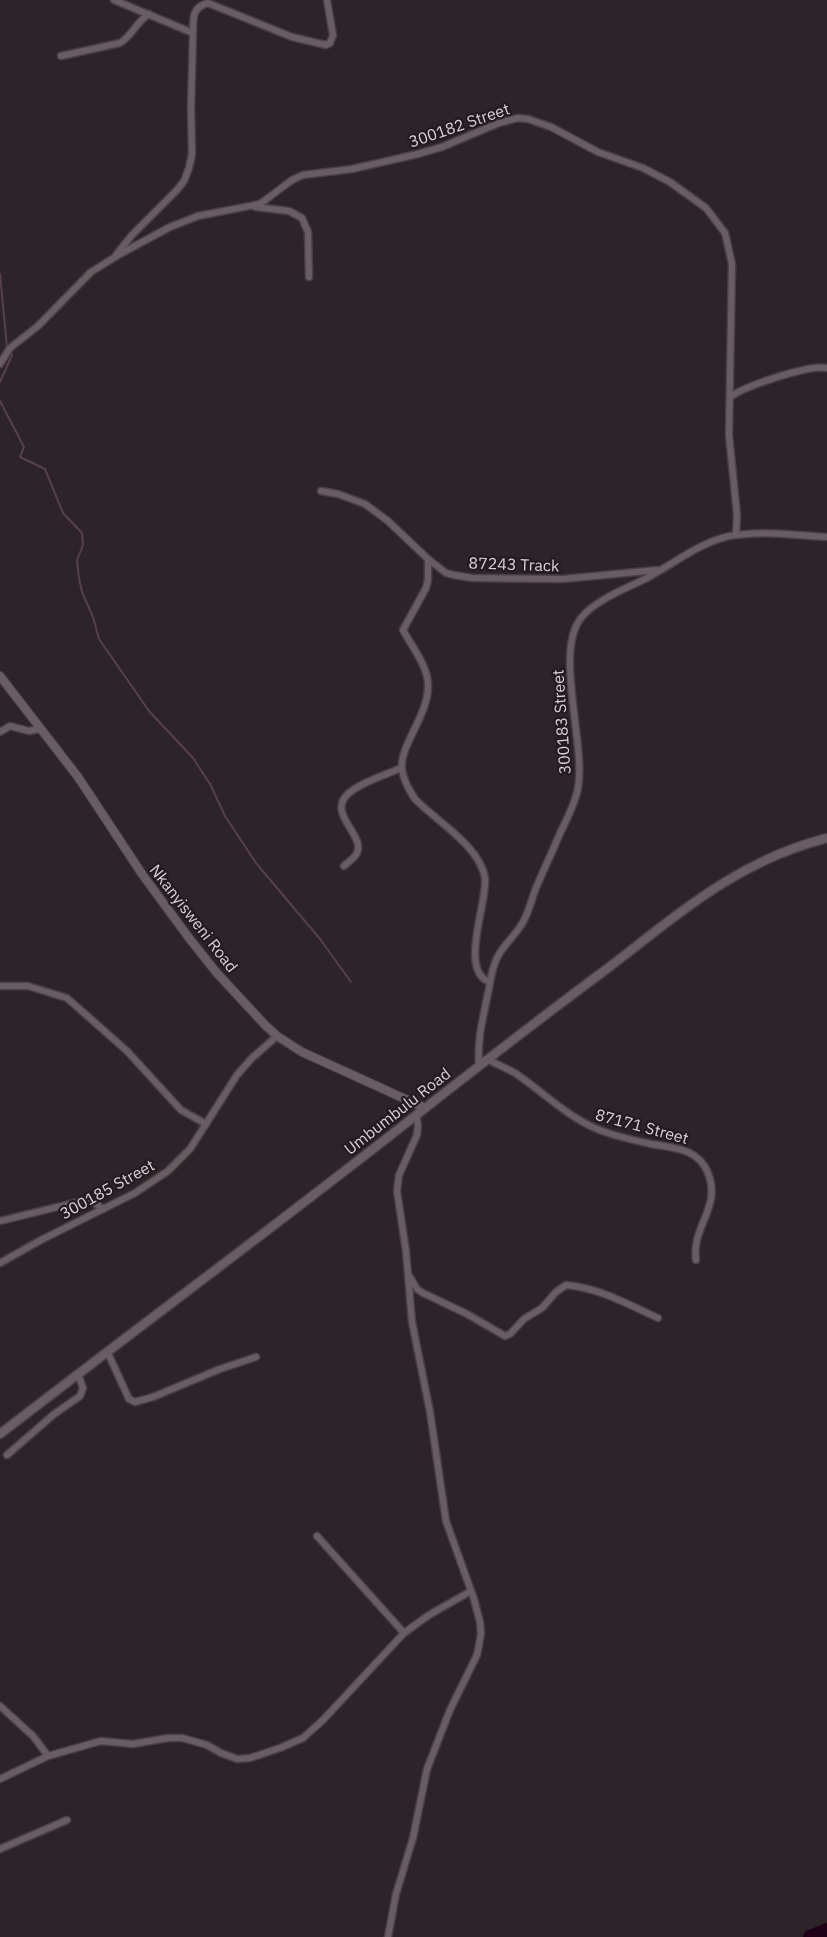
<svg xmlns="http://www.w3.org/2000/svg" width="827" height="1937" viewBox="0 0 827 1937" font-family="'IBM Plex Sans',sans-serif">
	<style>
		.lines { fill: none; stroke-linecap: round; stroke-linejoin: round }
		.stream { stroke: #583f50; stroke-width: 2 }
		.river { stroke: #200016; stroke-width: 14 }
		.minor-casing { stroke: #484045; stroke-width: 9 }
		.tertiary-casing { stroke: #484045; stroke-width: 10 }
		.secondary-casing { stroke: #484045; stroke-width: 11 }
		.minor { stroke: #685d63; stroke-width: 6 }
		.tertiary { stroke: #685d63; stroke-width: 8 }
		.secondary { stroke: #685d63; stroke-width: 8 }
		.labels { text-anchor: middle; stroke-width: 4.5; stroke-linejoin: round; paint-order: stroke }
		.street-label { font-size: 16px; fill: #d9d2d6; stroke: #231b20 }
	</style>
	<rect width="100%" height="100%" fill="#2d2429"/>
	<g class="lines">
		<g class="stream">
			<path d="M0,274l7,73"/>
			<path d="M0,382l12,-27 -1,-2"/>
			<path d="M0,401l24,46 -4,10 25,12 18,44 19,20 1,12 -6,15 2,18 3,14 11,25 6,22 50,72 44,47 17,26 15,32 31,47 64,76 31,43"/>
		</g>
		<path class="river" d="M810,1937l17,-7"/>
		<g class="minor-casing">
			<g id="minor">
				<path d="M114,0l79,33 -2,75 1,46 -3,14 -5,13 -7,9 -45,45 -16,20"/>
				<path d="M193,33c0,-14 -1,-26 15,-30l84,34 34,8 4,-2 3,-8 -6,-35"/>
				<path d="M61,56l59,-13c13,-8 16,-21 29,-29"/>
				<path d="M255,207l34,4 13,7 6,14 1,45"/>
				<path d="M0,364l10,-16 28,-22 53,-54 29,-18 50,-27 28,-11 62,-12 32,-24 11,-5 49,-6 66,-15 24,-7 57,-24 19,-5 10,1 23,8 47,25 45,16 27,14 36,26 19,25 7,31 -3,171 8,80 -1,20"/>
				<path d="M730,397c15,-11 80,-33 97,-29"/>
				<path d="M321,491l17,3 27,10 23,17 40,38 18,14 8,2 18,3 91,1 94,-9"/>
				<path d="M428,559v21l-2,8 -23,42c9,17 25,36 25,55 1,30 -29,61 -26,84 1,11 7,21 13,30 21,22 65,47 70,79 3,23 -27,94 5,104"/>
				<path d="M0,732l10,-6 19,5 11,-2"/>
				<path d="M344,866c4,-4 11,-8 13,-13 8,-18 -28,-38 -11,-57 12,-13 40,-21 55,-28"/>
				<path d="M0,986h28l39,12 60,53 54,59 25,14"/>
				<path d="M487,1059c9,5 19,9 28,14 34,23 56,49 96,61 13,4 26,7 40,10 23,4 47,4 57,29 14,34 -17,54 -12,87"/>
				<path d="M479,1065c-2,-25 4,-47 9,-72 3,-12 3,-23 9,-35 7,-15 22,-25 28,-40 5,-10 7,-20 11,-30 7,-17 15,-33 22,-50 7,-16 17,-33 20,-50 8,-44 -24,-136 3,-170 14,-18 46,-30 66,-40 28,-15 57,-39 89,-43 30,-4 61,0 91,2"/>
				<path d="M0,1221l86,-21 9,3 8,6"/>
				<path d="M0,1263l41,-23 94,-47 33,-22 22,-22 47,-74 15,-17 25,-22"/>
				<path d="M408,1274l9,15 6,4 44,21 38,22 5,-2 14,-15 18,-11 14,-16 10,-7c33,3 62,19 92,33"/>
				<path d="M107,1351l22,48 6,3 18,-5 67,-28 36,-12"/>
				<path d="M7,1455l46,-40 27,-19 3,-8 -5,-14"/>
				<path d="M317,1536l87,97"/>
				<path d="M0,1706l33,30 15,20"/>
				<path d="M0,1779l48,-23 53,-15 32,3 35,-6h14l25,7 14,8 16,6 13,-1 30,-10 23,-10 20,-18 81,-87 25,-18 42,-24"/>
				<path d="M0,1849l67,-29"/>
				<path d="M388,1937l8,-43 17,-56 14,-69 23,-59 27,-55 4,-21 -1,-12 -6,-23 -28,-78 -16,-109 -18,-90 -6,-71 -9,-60 2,-16 18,-40 1,-10 -2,-10"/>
			</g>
		</g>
		<g class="tertiary-casing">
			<path id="tertiary" d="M0,676l78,101 64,97 47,64 27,34 49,53 12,11 25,16 123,56"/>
		</g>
		<g class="secondary-casing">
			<path id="secondary" d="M0,1434c141,-109 285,-215 424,-325 61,-48 122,-95 184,-141 72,-55 129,-107 219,-130"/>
		</g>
		<use href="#minor" class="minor"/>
		<use href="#tertiary" class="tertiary"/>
		<use href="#secondary" class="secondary"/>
	</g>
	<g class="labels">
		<g class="street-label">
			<text transform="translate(459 125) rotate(-19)" y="6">300182 Street</text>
			<text transform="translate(514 564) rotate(2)" y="6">87243 Track</text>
			<text transform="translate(561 722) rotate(-94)" y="6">300183 Street</text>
			<text transform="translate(194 918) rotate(52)" y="6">Nkanyisweni Road</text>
			<text transform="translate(397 1111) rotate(-38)" y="6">Umbumbulu Road</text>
			<text transform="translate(642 1126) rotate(15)" y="6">87171 Street</text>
			<text transform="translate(107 1189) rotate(-29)" y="6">300185 Street</text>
		</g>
	</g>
</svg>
